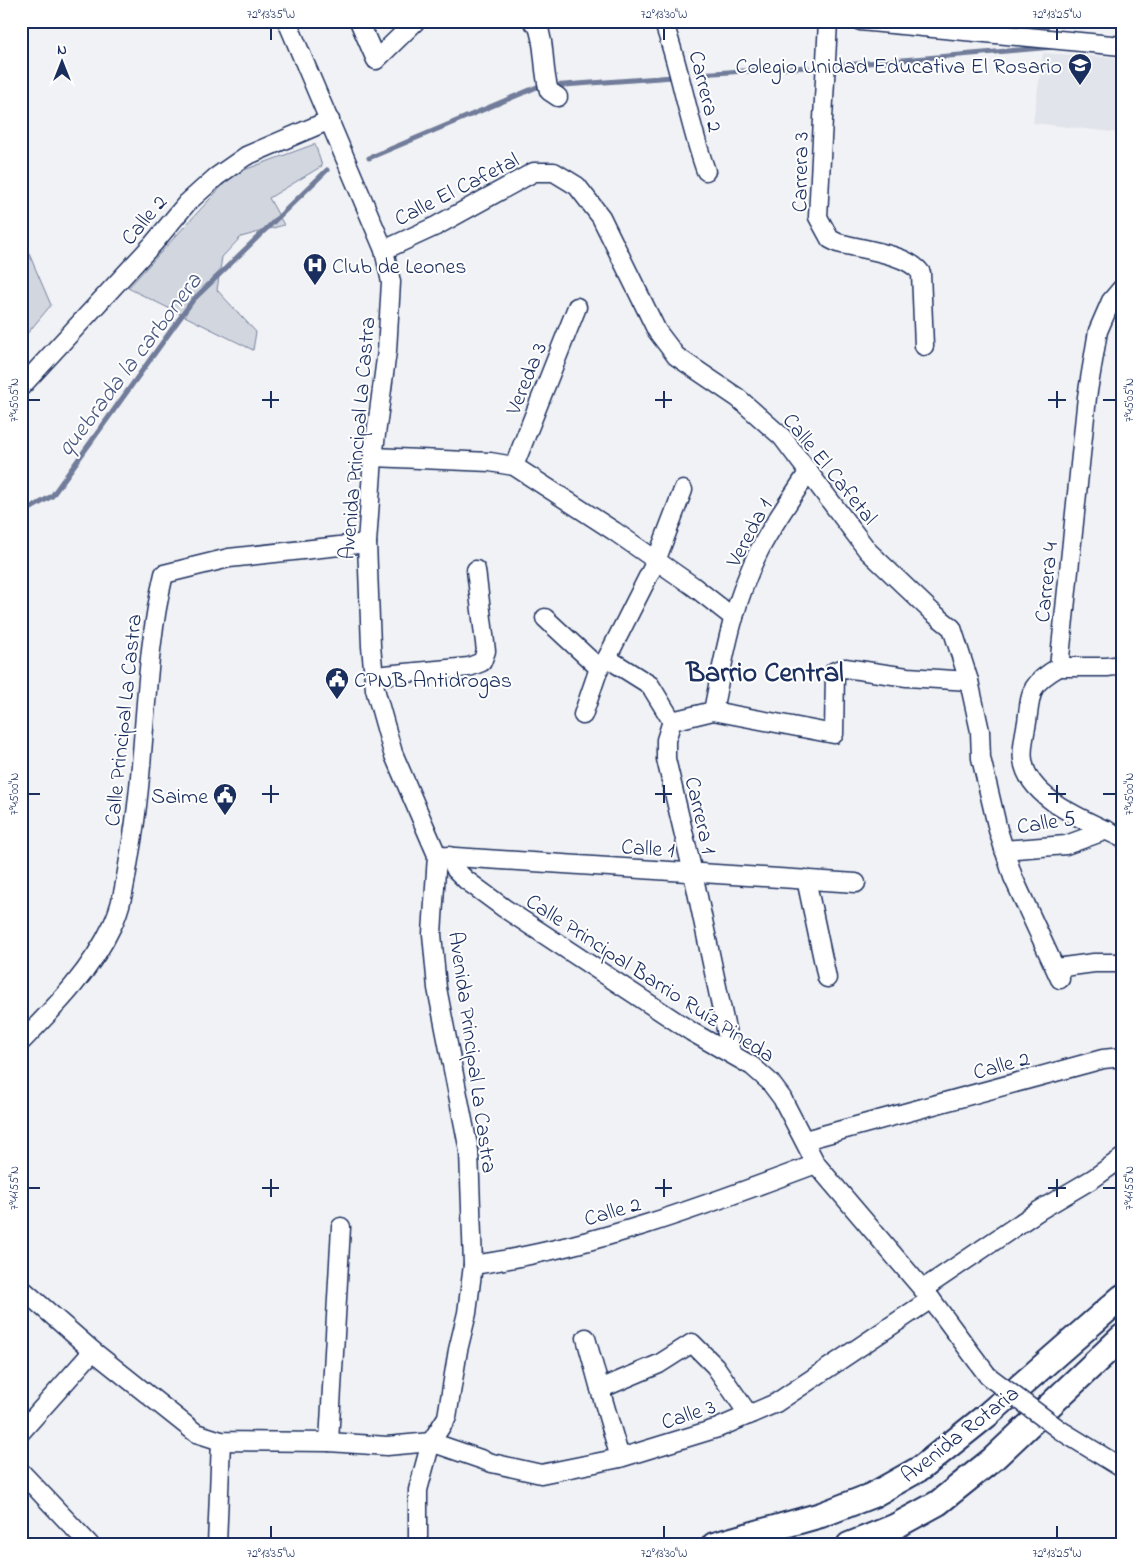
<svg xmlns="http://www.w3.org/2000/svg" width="1143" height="1566" viewBox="0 0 1143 1566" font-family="'Indie Flower',sans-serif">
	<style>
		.built { fill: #e1e4ea }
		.green { fill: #d2d6df; stroke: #76829e }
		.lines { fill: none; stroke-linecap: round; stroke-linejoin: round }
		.stream { stroke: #707c9a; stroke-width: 5 }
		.minor-casing { stroke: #1b2f5e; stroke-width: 21 }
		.secondary-casing { stroke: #1b2f5e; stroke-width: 28 }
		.minor { stroke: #fff; stroke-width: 18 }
		.secondary { stroke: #fff; stroke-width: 24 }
		.minor-bridge-casing { stroke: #1b2f5e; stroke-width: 21; stroke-linecap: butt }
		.minor-bridge { stroke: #fff; stroke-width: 18 }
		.ticks { fill: none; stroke: #1b2f5e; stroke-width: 2 }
		.labels { text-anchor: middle; stroke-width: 4; stroke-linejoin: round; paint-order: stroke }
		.poi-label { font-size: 22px; fill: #1b2f5e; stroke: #fff; text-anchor: end }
		.street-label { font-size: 22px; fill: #1b2f5e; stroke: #fff }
		.water-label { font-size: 24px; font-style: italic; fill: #4c5c81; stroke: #fff }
		.district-label { font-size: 28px; font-weight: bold; fill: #1b2f5e; stroke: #fff }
		.neatline { fill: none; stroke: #1b2f5e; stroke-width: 2 }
		.ticks-label { font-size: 12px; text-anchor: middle; fill: #1b2f5e }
	</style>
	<rect width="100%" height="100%" fill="#f1f2f5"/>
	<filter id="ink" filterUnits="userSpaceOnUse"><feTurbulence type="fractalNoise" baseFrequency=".02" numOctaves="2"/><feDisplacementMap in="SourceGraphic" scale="10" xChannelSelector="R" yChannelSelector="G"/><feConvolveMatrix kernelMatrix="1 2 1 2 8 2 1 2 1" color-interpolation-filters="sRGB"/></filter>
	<g filter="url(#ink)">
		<path class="built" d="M1043,53l79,5 -2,75 -87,-10z"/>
		<g class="green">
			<path d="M315,144l7,22 -53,32 15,27 -43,12 -19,20 -5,33 39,42 -3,18 -125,-62 105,-114z"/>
			<path d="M21,235l30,70 -30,36z"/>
		</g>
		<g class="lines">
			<g class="stream">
				<path d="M844,65l209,-18"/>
				<path d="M698,74l109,-7"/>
				<path d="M369,158l168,-71 136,-10"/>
				<path d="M21,514l31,-18 141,-196 134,-130"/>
			</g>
			<g class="minor-casing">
				<g id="minor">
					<path d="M287,21l97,229 7,32 -4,69 -14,106 -6,86 4,103 4,43 18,64 44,102 -5,79 5,54 32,163 4,114 -6,48 -9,37 -11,67 -16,25 -13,48v55"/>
					<path d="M359,21l17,39 40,-39"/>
					<path d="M532,21l5,3c9,21 5,44 12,67l9,6"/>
					<path d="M663,21c18,49 25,101 43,150"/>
					<path d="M828,21l-10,196 12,22 8,4c23,6 70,11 83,30l3,73"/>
					<path d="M860,21l262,25"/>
					<path d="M384,250l52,-24 98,-54h20l23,14 24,31 56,114 19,25 62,42 44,39 86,114 64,61 20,16 17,53 11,50 1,27 17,72 15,47 47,102"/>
					<path d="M1122,288l-11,13 -13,30 -11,66 -28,270c-29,17 -28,23 -32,55 -2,11 -6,27 -4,38 5,40 67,62 99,78"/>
					<path d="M21,387l132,-143 34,-41 29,-26 30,-21 84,-36"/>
					<path d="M373,457l117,5 24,4 100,65 79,55 41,32"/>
					<path d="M514,466l63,-159"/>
					<path d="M545,618l54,50"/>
					<path d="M607,658l43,27 22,36"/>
					<path d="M1059,667h48l15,-2"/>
					<path d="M374,676l95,-9 13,-5 4,-11 -10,-81"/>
					<path d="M713,711l121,23 1,-63 10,-3 62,9 62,4"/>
					<path d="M583,715l16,-47 8,-10 49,-97 27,-71"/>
					<path d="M1004,850l62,-5 41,-15"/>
					<path d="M440,856l416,27"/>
					<path d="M449,856l7,14 10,10 38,28 188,124 60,34 18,16 12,16 34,66 115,135 57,77"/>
					<path d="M806,879l21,99"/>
					<path d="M1056,968l38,-5h28"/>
					<path d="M21,1042c34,-35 70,-71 91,-116 11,-22 14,-49 18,-73 17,-92 12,-188 34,-279l65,-16 138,-15"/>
					<path d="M731,1053l-38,-180 -27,-114v-19l6,-19 41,-10c11,-55 21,-112 47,-162 14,-27 33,-53 49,-78"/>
					<path d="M805,1140l298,-81 19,-2"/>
					<path d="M473,1265c119,-17 231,-59 343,-101"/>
					<path d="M21,1288l72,63 103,82 25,8 108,1 58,4 44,-4 61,21 49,11 79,-16 98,-30 58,-25 155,-104"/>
					<path d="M923,1289l117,-79 54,-32 28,-20"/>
					<path d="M586,1338l14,51"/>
					<path d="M1060,1430l62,38"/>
					<path d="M21,1432l72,-81"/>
					<path d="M329,1442l12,-215"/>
					<path d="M620,1458l-20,-69 59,-25 33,-21 23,23 34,49"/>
					<path d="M21,1472l69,73"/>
					<path d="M217,1545l4,-104"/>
				</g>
			</g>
			<g class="secondary-casing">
				<g id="secondary">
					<path d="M714,1545l107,-30 52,-20 48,-27 65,-52 136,-119"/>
					<path d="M849,1545l45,-18 44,-24 55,-44 129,-122"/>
				</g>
			</g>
			<use href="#minor" class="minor"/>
			<use href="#secondary" class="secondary"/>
			<g class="minor-bridge-casing">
				<path id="minor-bridge" d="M988,1376l72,54"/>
			</g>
			<use href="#minor-bridge" class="minor-bridge"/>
		</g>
	</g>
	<path class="ticks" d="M271,28v12M664,28v12M1057,28v12M271,391v17M664,391v17M1057,391v17M28,400h12M262,400h17M655,400h17M1048,400h18M1103,400h13M271,785v18M664,785v18M1057,785v18M28,794h12M262,794h17M655,794h17M1048,794h18M1103,794h13M271,1179v18M664,1179v18M1057,1179v18M28,1188h12M262,1188h17M655,1188h17M1048,1188h18M1103,1188h13M271,1526v12M664,1526v12M1057,1526v12"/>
	<defs>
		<g id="school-pin" transform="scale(1.25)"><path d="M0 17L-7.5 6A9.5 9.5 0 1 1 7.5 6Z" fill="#1b2f5e" stroke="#fff"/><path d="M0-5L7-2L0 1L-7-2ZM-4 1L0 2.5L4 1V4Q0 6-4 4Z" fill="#fff"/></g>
		<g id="hospital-pin" transform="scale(1.25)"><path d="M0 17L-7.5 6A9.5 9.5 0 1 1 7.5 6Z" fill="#1b2f5e" stroke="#fff"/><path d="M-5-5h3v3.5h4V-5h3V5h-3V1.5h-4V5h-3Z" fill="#fff"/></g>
		<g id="civic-pin" transform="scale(1.25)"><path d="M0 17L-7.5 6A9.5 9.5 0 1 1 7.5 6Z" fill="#1b2f5e" stroke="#fff"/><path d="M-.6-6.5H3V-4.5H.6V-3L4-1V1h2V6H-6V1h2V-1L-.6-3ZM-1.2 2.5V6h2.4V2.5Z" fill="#fff"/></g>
	</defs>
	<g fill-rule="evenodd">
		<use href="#school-pin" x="1080" y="65"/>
		<use href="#hospital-pin" x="315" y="265"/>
		<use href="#civic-pin" x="337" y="679"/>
		<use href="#civic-pin" x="225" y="795"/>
	</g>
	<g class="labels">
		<g class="poi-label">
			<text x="1062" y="73">Colegio Unidad Educativa El Rosario</text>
			<text x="332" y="273" text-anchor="start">Club de Leones</text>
			<text x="354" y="687" text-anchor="start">CPNB Antidrogas</text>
			<text x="208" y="803">Saime</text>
		</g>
		<g class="street-label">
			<text transform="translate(707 91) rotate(76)" y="8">Carrera 2</text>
			<text transform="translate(799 172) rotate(-89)" y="8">Carrera 3</text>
			<text transform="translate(456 188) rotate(-27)" y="8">Calle El Cafetal</text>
			<text transform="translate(143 219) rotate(-50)" y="8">Calle 2</text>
			<text transform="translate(525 378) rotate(-68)" y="8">Vereda 3</text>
			<text transform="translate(356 438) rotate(-85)" y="8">Avenida Principal La Castra</text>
			<text transform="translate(831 468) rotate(51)" y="8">Calle El Cafetal</text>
			<text transform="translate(748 532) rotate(-62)" y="8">Vereda 1</text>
			<text transform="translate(1045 582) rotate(-84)" y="8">Carrera 4</text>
			<text transform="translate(122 720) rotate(-84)" y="8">Calle Principal La Castra</text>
			<text transform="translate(702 815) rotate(77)" y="8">Carrera 1</text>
			<text transform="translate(1046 821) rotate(-9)" y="8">Calle 5</text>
			<text transform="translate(648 847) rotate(4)" y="8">Calle 1</text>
			<text transform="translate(651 977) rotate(33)" y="8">Calle Principal Barrio Ruíz Pineda</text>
			<text transform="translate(474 1052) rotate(82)" y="8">Avenida Principal La Castra</text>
			<text transform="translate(1001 1064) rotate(-15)" y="8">Calle 2</text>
			<text transform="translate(612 1210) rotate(-16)" y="8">Calle 2</text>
			<text transform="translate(688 1413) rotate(-18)" y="8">Calle 3</text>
			<text transform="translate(959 1433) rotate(-38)" y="8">Avenida Rotaria</text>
		</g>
		<g class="water-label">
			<text transform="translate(129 364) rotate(-53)" y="8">quebrada la carbonera</text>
		</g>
		<g class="district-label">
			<text x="765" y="681">Barrio Central</text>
		</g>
	</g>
	<rect width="1143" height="1566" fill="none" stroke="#fff" stroke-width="55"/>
	<g transform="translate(62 62)" stroke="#ffffff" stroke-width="4" paint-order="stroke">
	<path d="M0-4L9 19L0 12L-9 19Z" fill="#1b2f5e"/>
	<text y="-8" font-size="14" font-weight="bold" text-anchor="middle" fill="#1b2f5e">N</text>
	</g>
	<rect x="28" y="28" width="1088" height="1510" class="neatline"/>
	<g class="ticks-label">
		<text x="271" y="18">72°13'35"W</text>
		<text x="664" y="18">72°13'30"W</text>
		<text x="1057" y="18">72°13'25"W</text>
		<text transform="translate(14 400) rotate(-90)" y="4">7°45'05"N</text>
		<text transform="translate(1129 400) rotate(-90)" y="4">7°45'05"N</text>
		<text transform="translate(14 794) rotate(-90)" y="4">7°45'00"N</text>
		<text transform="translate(1129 794) rotate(-90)" y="4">7°45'00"N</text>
		<text transform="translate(14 1188) rotate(-90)" y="4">7°44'55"N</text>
		<text transform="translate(1129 1188) rotate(-90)" y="4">7°44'55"N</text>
		<text x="271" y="1557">72°13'35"W</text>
		<text x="664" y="1557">72°13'30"W</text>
		<text x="1057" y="1557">72°13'25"W</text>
	</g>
</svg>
